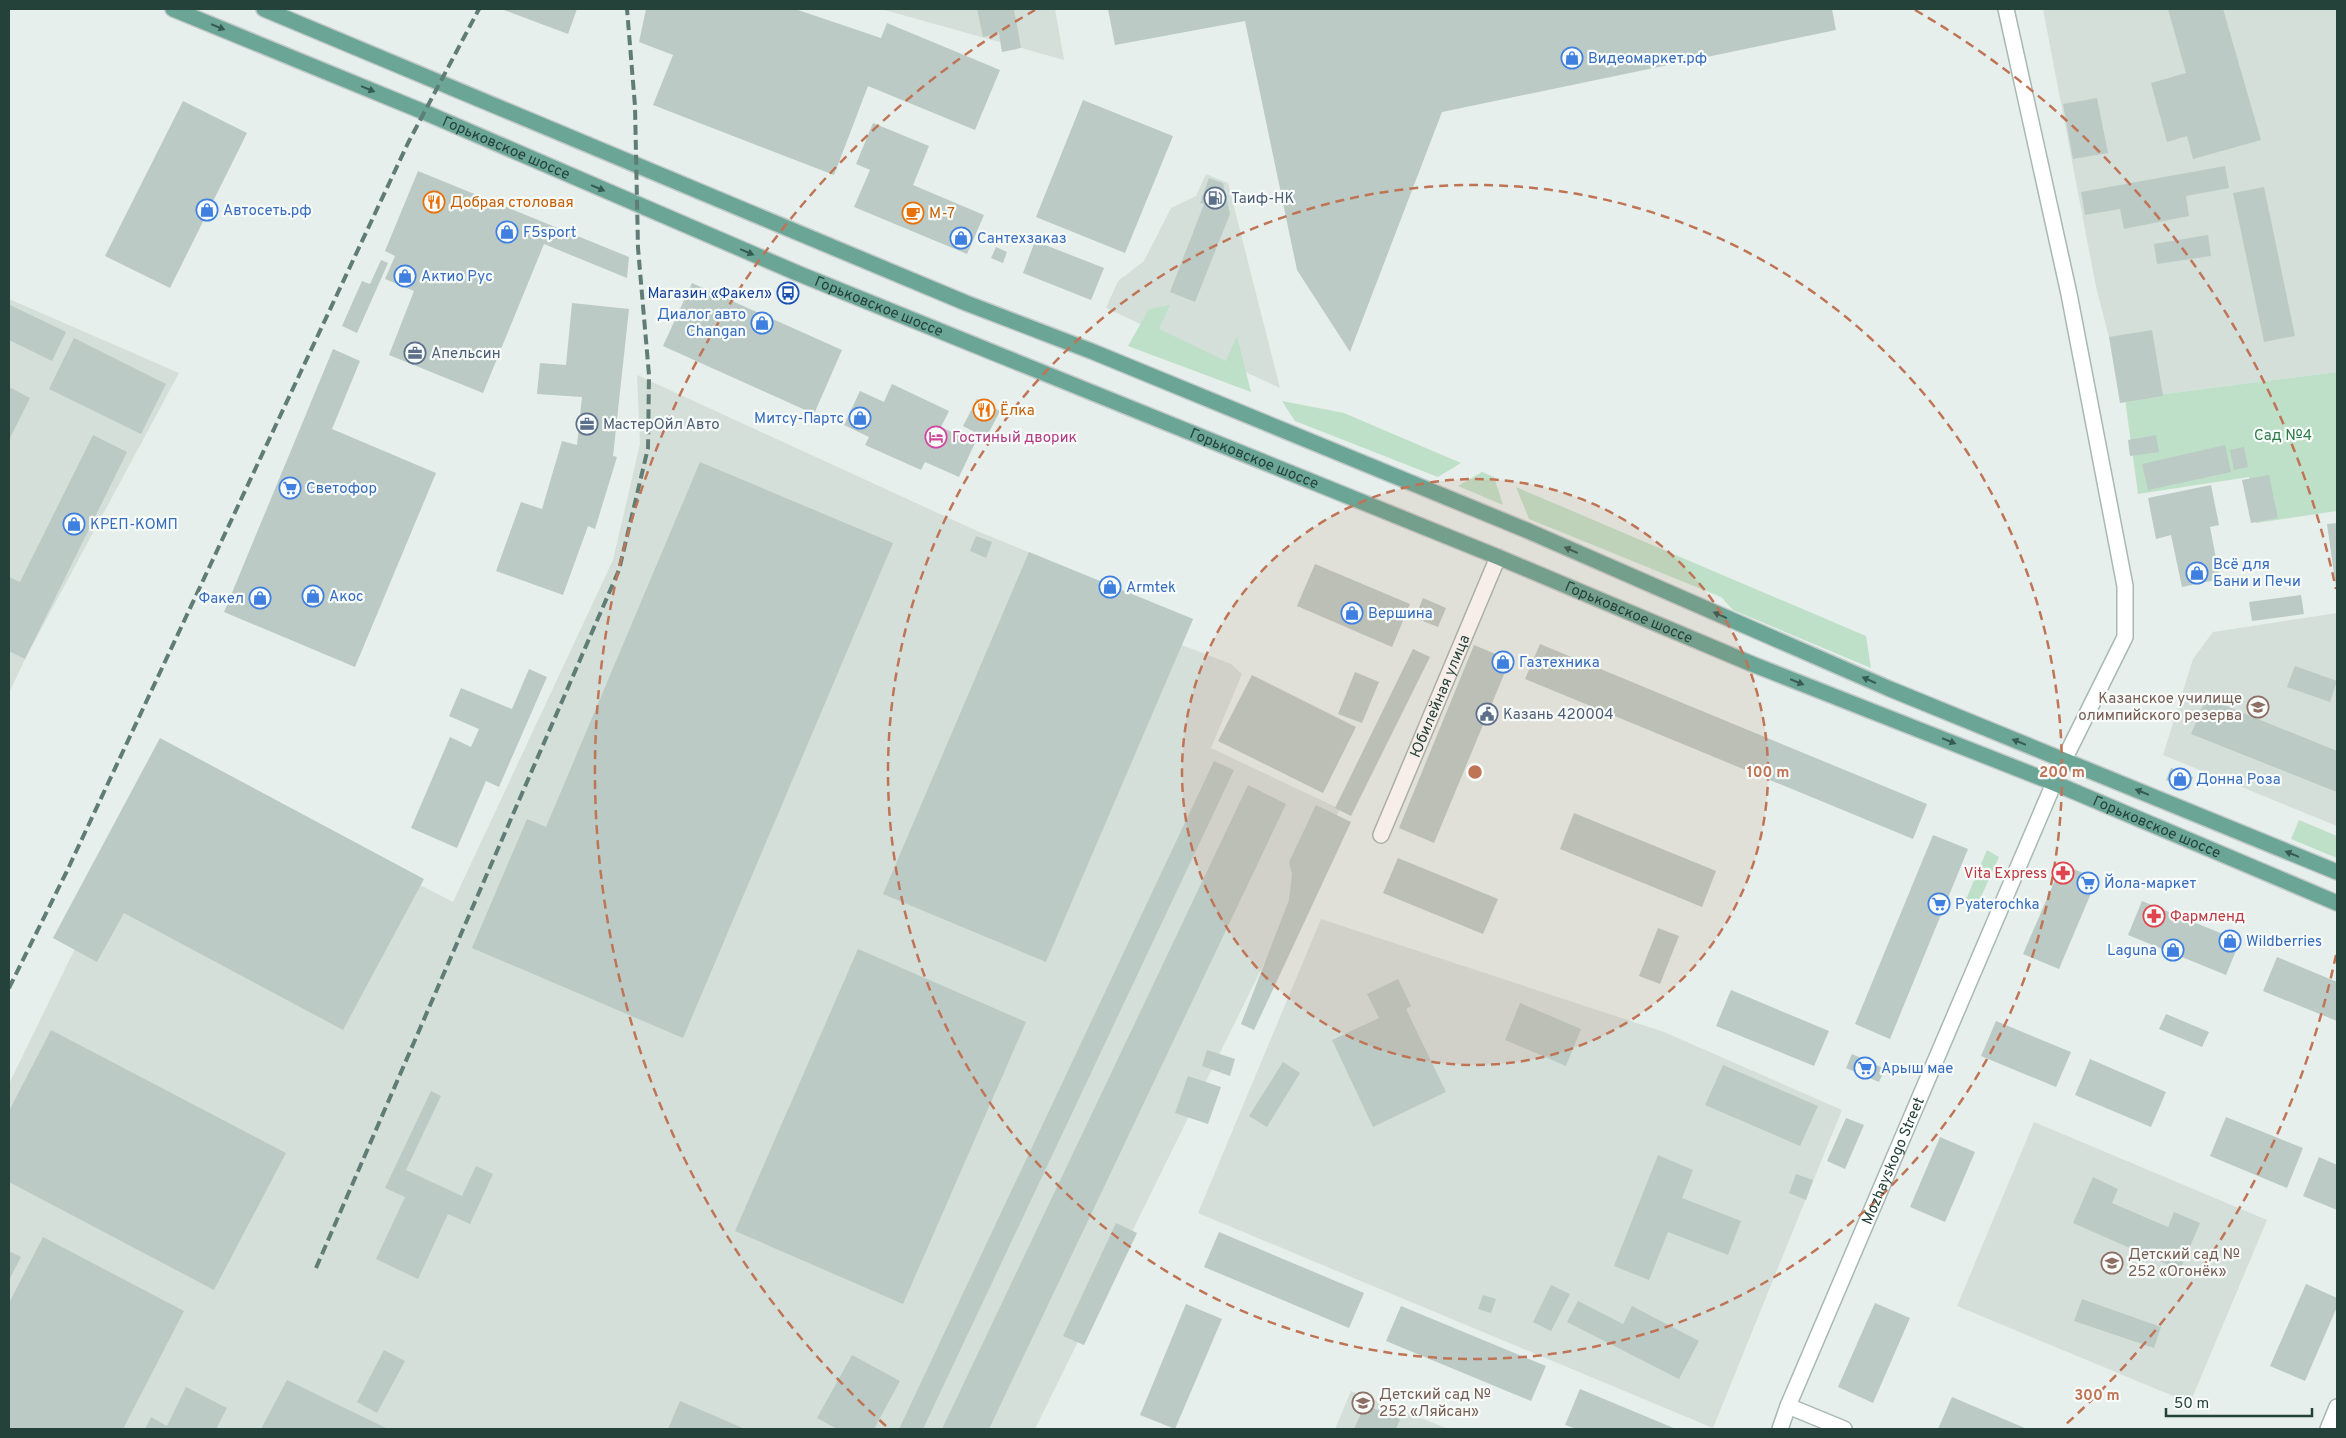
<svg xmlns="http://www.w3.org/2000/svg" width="2346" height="1438" viewBox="0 0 2346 1438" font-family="Overpass,sans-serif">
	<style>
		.built { fill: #d4dfda }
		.green { fill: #bfe0c8 }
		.building { fill: #bbcac4 }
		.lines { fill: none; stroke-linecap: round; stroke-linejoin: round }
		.minor-casing { stroke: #a8b8b2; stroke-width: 18 }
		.major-casing { stroke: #c2cac8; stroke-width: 18 }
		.minor { stroke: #fff; stroke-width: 15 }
		.major { stroke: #6aa596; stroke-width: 15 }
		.rail { stroke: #5f7d75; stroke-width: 4; stroke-dasharray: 10 5; stroke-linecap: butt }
		.oneway { fill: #365b51 }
		.ring { fill: none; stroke: #c07456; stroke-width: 2.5; stroke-dasharray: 9 6 }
		.labels { text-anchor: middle; stroke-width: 4.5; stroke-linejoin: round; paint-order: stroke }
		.shop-label { font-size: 15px; fill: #366cbe; stroke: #f7fbf9; text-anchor: start }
		.street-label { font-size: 15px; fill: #24423a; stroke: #f7fbf9 }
		.service-label { font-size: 15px; fill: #4e5e75; stroke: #f7fbf9; text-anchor: start }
		.food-label { font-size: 15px; fill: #c56008; stroke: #f7fbf9; text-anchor: start }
		.transit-label { font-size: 15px; fill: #164399; stroke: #f7fbf9; text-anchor: end }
		.park-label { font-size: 15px; fill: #2d7a4b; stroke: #f7fbf9 }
		.hotel-label { font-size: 15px; fill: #b23c85; stroke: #f7fbf9; text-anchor: start }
		.education-label { font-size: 15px; fill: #785e54; stroke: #f7fbf9; text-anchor: start }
		.health-label { font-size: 15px; fill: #be3a42; stroke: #f7fbf9; text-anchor: end }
		.centre { fill: #c07456; stroke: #f7fbf9; stroke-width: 2.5 }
		.ring-label { font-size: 15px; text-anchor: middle; font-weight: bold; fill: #c07456; stroke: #f7fbf9; stroke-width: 4.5; stroke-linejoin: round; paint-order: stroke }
	</style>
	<rect width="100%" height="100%" fill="#e6efeb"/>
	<g class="built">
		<path d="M881,9h174l9,51z"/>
		<path d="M2043,9h294v363l-212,27 -29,-112z"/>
		<path d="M1206,174l22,9 52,205 -174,-80 12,-27 26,-20 27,-53 25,-12z"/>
		<path d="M9,299l170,74 -154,286 -16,34z"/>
		<path d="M637,375l340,156 216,88 -11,26 49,19 11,10 -31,74 129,61 -305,620h-1026v-345l160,-329 284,147 160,-342 27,-116z"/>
		<path d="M2337,613v213l-174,-71 30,-96 20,-27z"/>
		<path d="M1321,919l343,113 178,78 -129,318 -515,-215z"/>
		<path d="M2034,1122l233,98 -77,183 -233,-97z"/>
		<path d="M1351,1391l98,38h-114z"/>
	</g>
	<g class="green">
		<path d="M1170,305l-11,24 67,32 11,-25 14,56 -123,-46 21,-37z"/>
		<path d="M2337,372v139l-81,12 -7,-46 -111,17 -13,-95z"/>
		<path d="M1282,401l62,12 117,50 -23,14 -143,-56z"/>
		<path d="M1482,472l12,5 9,28 -45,-19z"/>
		<path d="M1516,487l350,149 5,32 -138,-58 -12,-13 -192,-78z"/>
		<path d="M2299,820l38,16v22l-46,-19z"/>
		<path d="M1987,850l12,7 -19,42 -16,5z"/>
	</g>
	<g class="building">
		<path d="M505,9h72l-9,25 -64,-24z"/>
		<path d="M646,9h149l86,29 6,-15 113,47 -25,60 -107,-44 -34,89 -181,-70 20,-50 -34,-13z"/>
		<path d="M977,9h37l7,39 -19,4 -3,-19 -16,4z"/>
		<path d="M1108,9h724l4,21 -394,82 -92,240 -53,-82 -52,-249 -130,24z"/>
		<path d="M2168,9h55l38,131 -68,19 -6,-23 -20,6 -16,-59 35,-10z"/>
		<path d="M2097,98l11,55 -35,6 -10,-55z"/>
		<path d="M1083,100l90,36 -48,117 -89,-36z"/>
		<path d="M183,101l64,32 -77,155 -65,-32z"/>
		<path d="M873,123l56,23 -16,39 71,30 -17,39 -113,-47 16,-37 -14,-6z"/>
		<path d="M2225,166l4,22 -43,8 3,20 -65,13 -4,-20 -35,6 -4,-23z"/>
		<path d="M418,171l211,86 -2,21 -83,-34 -61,149 -94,-38 25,-64 -29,-12 10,-23 -10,-5z"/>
		<path d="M1209,178l14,5 7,31 -35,88 -25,-10 34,-88 -4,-1z"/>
		<path d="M2264,187l31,149 -31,6 -31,-149z"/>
		<path d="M2208,235l3,21 -54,8 -3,-20z"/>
		<path d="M1035,241l69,27 -13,32 -68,-27z"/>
		<path d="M996,247l11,5 -4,11 -12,-5z"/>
		<path d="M381,260l7,3 -31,70 -15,-7 20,-45 8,3z"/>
		<path d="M692,283l150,67 -28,64 -151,-68z"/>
		<path d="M572,303l57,6 -16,147 4,1 -22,72 -7,-3 -25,69 -67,-24 25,-69 21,7 20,-68 15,4 5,-48 -45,-3 3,-31 26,2z"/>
		<path d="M10,305l56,27 -14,29 -43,-21z"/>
		<path d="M2152,330l11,66 -43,7 -11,-66z"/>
		<path d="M74,338l92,46 -25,50 -92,-45z"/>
		<path d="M333,349l27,12 -28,68 104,44 -81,194 -131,-55z"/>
		<path d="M892,384l57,27 -8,16 34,16 -16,34 -34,-15 -4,8 -56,-25 4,-8 -25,-12 16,-34 24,11z"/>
		<path d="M9,387l21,11 -21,42z"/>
		<path d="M977,399l23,12 -14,27 -23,-12z"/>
		<path d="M93,435l34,17 -102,207 -16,-8v-74l11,5z"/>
		<path d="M2156,435l3,17 -29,4 -2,-16z"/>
		<path d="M2225,445l6,27 -83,18 -6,-26z"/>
		<path d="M2244,447l4,20 -14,3 -4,-20z"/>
		<path d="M700,462l193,81 -210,495 -211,-90 55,-129 19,8z"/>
		<path d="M2269,475l9,43 -27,5 -9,-43z"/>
		<path d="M2211,485l8,40 -9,2 10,52 -38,8 -11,-52 -15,4 -8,-41z"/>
		<path d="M2337,523v64h-1l-9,-63z"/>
		<path d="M976,536l16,6 -6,16 -16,-7z"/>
		<path d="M1029,552l164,67 -147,343 -163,-68z"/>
		<path d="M1315,564l95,40 -18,43 -95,-41z"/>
		<path d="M2301,595l3,19 -52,7 -3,-19z"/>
		<path d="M1423,598l23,10 -8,19 -23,-9z"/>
		<path d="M1540,644l387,160 -14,35 -388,-160z"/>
		<path d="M1474,645l36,15 -76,183 -35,-15z"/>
		<path d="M1413,649l17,8 -79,159 -16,-8z"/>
		<path d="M2295,666l42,15 -7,21 -43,-15z"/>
		<path d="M529,669l18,8 -48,110 -13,-6 -29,67 -46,-20 39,-91 21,10 8,-18 -30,-13 12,-28 51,21z"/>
		<path d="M1355,672l24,10 -17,41 -24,-9z"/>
		<path d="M1252,675l104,52 -33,66 -105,-52z"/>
		<path d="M2206,698l131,53v41l-146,-58z"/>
		<path d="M160,738l264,141 -81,151 -219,-117 -27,49 -44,-24z"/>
		<path d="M1214,761l20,9 -311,659h-24z"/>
		<path d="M2171,768l22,9 -4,12 -23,-9z"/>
		<path d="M1248,785l38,19 -297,625h-47z"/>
		<path d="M1316,805l35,17 -97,208 -13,-6 48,-124 3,-26 -3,-12z"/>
		<path d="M1574,813l142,58 -14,36 -142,-58z"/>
		<path d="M1933,835l35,14 -78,190 -35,-15z"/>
		<path d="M1398,858l100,41 -15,35 -100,-41z"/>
		<path d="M2062,864l35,15 -38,90 -36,-15z"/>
		<path d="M2142,901l98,40 -14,34 -98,-40z"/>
		<path d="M1658,928l21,8 -19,48 -21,-8z"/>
		<path d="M858,949l168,73 -123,282 -168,-73z"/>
		<path d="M2277,957l60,25v39l-74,-30z"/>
		<path d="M1398,979l13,27 -5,3 40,83 -73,35 -41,-87 47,-22 -12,-24z"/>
		<path d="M1731,990l98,41 -15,35 -98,-40z"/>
		<path d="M1520,1003l61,26 -15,37 -61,-26z"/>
		<path d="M2166,1014l43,18 -7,15 -43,-18z"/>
		<path d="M1996,1021l75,31 -15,35 -75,-31z"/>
		<path d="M51,1030l235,123 -72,137 -205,-108v-71z"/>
		<path d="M1207,1050l28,9 -5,17 -28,-10z"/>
		<path d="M1852,1054l33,15 -6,13 -33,-14z"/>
		<path d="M2090,1059l76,33 -15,35 -76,-32z"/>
		<path d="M1283,1062l17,11 -33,54 -18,-11z"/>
		<path d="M1723,1065l95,41 -18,40 -95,-41z"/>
		<path d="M1188,1076l33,11 -13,37 -33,-11z"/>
		<path d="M431,1091l10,5 -35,74 56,26 14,-30 17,8 -23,50 -22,-10 -30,65 -42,-20 29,-62 -20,-9z"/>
		<path d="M2226,1117l77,31 -16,40 -77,-32z"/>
		<path d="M1846,1118l18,7 -19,44 -18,-8z"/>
		<path d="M1940,1137l35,15 -30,70 -35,-15z"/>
		<path d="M1658,1155l35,15 -11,28 59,23 -13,34 -60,-23 -19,48 -35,-14z"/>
		<path d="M2319,1157l18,8v45l-34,-14z"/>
		<path d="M1796,1174l17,6 -7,20 -17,-7z"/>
		<path d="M2093,1177l25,12 -6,14 56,24 6,-15 26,11 -20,47 -107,-47z"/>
		<path d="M1116,1223l21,10 -53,112 -21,-9z"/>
		<path d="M1219,1232l145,61 -15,35 -145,-61z"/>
		<path d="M43,1237l141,74 -61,118h-114v-126z"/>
		<path d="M9,1251l12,6 -12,23z"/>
		<path d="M2306,1284l31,14v9l-32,74 -35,-15z"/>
		<path d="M1551,1285l19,9 -19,37 -18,-9z"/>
		<path d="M1483,1295l13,4 -5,14 -13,-4z"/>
		<path d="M2082,1299l79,28 -7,21 -80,-27z"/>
		<path d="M1578,1301l45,23 9,-18 67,35 -20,38 -112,-57z"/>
		<path d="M1875,1303l35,15 -37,85 -35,-16z"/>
		<path d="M1186,1304l36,15 -47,110 -35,-14z"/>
		<path d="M1401,1306l145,60 -15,35 -145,-60z"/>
		<path d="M384,1350l21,11 -28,52 -20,-11z"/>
		<path d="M852,1355l48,26 -26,48h-37l-20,-11z"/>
		<path d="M287,1380l101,49h-127z"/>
		<path d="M186,1387l41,21 -11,21h-71l6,-12 16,9z"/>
		<path d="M1580,1389l96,40h-99l-12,-4z"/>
		<path d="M1952,1397l75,32h-89z"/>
		<path d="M680,1401l65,28h-77z"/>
		<path d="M1365,1405l35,14 -4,10h-42z"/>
	</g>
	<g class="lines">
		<g class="minor-casing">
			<g id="minor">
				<path d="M2006,9l63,285 56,292v51l-61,123"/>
				<path id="s1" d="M1381,835l117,-278"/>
				<path d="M1788,1406l56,23"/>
				<path id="s2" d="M1780,1429l8,-23 266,-623"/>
				<path d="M2328,1429l9,-22"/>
			</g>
		</g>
		<g class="major-casing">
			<g id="major">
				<path id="s3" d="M173,9l251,103 373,161 701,284 254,107 302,119 283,120"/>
				<path d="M264,9l702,294 125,48 435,179 364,159 447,183"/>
			</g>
		</g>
		<use href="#minor" class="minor"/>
		<use href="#major" class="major"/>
		<g class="rail">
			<path d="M9,988l57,-115 342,-730 71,-134"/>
			<path d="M316,1268l303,-698 29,-122 1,-73 -11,-127 -3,-142 -8,-97"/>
		</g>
	</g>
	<defs><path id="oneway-solid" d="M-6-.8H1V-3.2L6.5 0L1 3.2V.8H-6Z" transform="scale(1.25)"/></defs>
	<g class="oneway">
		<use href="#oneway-solid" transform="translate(218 27) rotate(22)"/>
		<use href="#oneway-solid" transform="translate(368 89) rotate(22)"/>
		<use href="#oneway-solid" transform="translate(598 188) rotate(23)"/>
		<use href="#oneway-solid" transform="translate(747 252) rotate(23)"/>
		<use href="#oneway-solid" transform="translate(1571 550) rotate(-156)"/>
		<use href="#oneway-solid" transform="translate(1720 615) rotate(-156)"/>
		<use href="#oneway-solid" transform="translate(1869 680) rotate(-156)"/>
		<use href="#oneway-solid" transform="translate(1797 682) rotate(22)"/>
		<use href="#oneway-solid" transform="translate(1949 741) rotate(22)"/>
		<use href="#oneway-solid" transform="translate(2019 742) rotate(-158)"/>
		<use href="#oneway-solid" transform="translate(2142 792) rotate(-158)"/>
		<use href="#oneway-solid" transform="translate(2292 854) rotate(-158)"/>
	</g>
	<circle cx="1475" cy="772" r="293" fill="#c07456" fill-opacity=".12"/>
	<g class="ring">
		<circle cx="1475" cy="772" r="293"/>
		<circle cx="1475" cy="772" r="587"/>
		<path d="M2336 955A880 880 0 0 1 2064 1426M886 1426A880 880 0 0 1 1035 10M1915 10A880 880 0 0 1 2336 589"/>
	</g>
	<defs>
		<g id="shop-ring" transform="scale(1.125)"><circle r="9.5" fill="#f7fbf9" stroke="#3f7fe0" stroke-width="1.5"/><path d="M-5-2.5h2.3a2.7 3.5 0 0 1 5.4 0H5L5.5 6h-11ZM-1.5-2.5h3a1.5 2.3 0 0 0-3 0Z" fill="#3f7fe0"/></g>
		<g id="fuel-ring" transform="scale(1.125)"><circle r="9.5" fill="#f7fbf9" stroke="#5c6f8a" stroke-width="1.5"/><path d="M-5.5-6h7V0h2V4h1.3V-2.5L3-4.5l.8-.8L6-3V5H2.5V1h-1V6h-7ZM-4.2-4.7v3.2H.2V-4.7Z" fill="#5c6f8a"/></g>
		<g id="restaurant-ring" transform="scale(1.125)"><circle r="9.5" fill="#f7fbf9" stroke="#e8710a" stroke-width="1.5"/><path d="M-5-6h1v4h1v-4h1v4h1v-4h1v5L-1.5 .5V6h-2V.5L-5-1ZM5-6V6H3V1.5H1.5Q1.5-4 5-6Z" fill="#e8710a"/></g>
		<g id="cafe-ring" transform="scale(1.125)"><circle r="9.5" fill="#f7fbf9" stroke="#e8710a" stroke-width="1.5"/><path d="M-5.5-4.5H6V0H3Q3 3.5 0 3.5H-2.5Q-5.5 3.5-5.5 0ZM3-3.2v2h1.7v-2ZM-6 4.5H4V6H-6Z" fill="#e8710a"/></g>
		<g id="bus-ring" transform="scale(1.125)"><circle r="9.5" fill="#f7fbf9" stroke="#1a4fb4" stroke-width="1.5"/><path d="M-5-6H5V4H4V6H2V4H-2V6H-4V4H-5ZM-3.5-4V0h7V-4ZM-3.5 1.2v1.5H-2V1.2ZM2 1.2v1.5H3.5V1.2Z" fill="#1a4fb4"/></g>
		<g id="office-ring" transform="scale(1.125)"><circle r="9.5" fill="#f7fbf9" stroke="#5c6f8a" stroke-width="1.5"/><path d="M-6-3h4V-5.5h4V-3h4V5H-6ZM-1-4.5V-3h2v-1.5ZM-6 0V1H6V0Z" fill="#5c6f8a"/></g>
		<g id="hotel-ring" transform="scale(1.125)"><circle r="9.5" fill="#f7fbf9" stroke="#d1479c" stroke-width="1.5"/><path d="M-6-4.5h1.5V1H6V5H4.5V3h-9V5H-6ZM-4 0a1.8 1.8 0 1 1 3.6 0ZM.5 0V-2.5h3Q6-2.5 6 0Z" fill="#d1479c"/></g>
		<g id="supermarket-ring" transform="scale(1.125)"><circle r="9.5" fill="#f7fbf9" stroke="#3f7fe0" stroke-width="1.5"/><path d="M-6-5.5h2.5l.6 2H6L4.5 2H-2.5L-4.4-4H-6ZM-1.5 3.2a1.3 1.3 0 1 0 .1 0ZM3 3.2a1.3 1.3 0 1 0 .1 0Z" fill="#3f7fe0"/></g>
		<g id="university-ring" transform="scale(1.125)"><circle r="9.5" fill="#f7fbf9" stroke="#8d6e63" stroke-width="1.5"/><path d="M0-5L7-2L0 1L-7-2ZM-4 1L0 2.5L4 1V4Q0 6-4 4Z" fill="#8d6e63"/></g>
		<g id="civic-ring" transform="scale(1.125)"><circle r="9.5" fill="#f7fbf9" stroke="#5c6f8a" stroke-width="1.5"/><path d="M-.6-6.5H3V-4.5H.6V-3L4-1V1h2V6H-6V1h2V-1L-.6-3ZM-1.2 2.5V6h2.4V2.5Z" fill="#5c6f8a"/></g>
		<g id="pharmacy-ring" transform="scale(1.125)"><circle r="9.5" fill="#f7fbf9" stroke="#e0444e" stroke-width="1.5"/><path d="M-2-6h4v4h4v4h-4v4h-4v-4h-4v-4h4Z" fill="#e0444e"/></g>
		<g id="school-ring" transform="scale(1.125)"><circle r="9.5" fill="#f7fbf9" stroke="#8d6e63" stroke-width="1.5"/><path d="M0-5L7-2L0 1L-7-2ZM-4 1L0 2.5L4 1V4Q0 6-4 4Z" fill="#8d6e63"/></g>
	</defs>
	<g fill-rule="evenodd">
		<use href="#shop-ring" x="1572" y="58"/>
		<use href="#fuel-ring" x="1215" y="198"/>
		<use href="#restaurant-ring" x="434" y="202"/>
		<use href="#shop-ring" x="207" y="210"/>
		<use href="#cafe-ring" x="913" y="213"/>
		<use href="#shop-ring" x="507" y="232"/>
		<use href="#shop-ring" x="961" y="238"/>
		<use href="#shop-ring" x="405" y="276"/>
		<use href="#bus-ring" x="788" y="293"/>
		<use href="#shop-ring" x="762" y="323"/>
		<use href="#office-ring" x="415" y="353"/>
		<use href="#restaurant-ring" x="984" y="410"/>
		<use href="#shop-ring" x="860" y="418"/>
		<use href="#office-ring" x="587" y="424"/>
		<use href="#hotel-ring" x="936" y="437"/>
		<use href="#supermarket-ring" x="290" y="488"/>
		<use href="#shop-ring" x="74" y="524"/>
		<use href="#shop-ring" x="2197" y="573"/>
		<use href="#shop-ring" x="1110" y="587"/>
		<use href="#shop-ring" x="313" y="596"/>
		<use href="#shop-ring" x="260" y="598"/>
		<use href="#shop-ring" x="1352" y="613"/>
		<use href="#shop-ring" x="1503" y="662"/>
		<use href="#university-ring" x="2258" y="707"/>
		<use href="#civic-ring" x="1487" y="714"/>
		<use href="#shop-ring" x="2180" y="779"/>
		<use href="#pharmacy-ring" x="2063" y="873"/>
		<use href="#supermarket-ring" x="2088" y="883"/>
		<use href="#supermarket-ring" x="1939" y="904"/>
		<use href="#pharmacy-ring" x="2154" y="916"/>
		<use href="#shop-ring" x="2230" y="941"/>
		<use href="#shop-ring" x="2173" y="950"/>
		<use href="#supermarket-ring" x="1865" y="1068"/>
		<use href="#school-ring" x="2112" y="1263"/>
		<use href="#school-ring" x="1363" y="1403"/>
	</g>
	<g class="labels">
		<g class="shop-label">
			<text x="1588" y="63">Видеомаркет.рф</text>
			<text x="223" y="215">Автосеть.рф</text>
			<text x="523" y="237">F5sport</text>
			<text x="977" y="243">Сантехзаказ</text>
			<text x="421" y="281">Актио Рус</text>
			<text x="746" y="319" text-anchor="end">Диалог авто<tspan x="746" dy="17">Changan</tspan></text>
			<text x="844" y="423" text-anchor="end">Митсу-Партс</text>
			<text x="306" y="493">Светофор</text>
			<text x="90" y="529">КРЕП-КОМП</text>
			<text x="2213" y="569">Всё для<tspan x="2213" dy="17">Бани и Печи</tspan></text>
			<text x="1126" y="592">Armtek</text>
			<text x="329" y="601">Акос</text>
			<text x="244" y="603" text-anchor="end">Факел</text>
			<text x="1368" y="618">Вершина</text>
			<text x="1519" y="667">Газтехника</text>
			<text x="2196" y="784">Донна Роза</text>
			<text x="2104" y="888">Йола-маркет</text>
			<text x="1955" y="909">Pyaterochka</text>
			<text x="2246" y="946">Wildberries</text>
			<text x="2157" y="955" text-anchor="end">Laguna</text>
			<text x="1881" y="1073">Арыш мае</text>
		</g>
		<g class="street-label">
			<text dy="5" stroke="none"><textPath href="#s3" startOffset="361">Горьковское шоссе</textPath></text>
			<text dy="5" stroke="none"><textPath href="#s3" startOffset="766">Горьковское шоссе</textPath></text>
			<text dy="5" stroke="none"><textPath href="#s3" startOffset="1171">Горьковское шоссе</textPath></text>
			<text dy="5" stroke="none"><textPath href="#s3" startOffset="1576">Горьковское шоссе</textPath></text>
			<text dy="5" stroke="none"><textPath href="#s1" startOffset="151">Юбилейная улица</textPath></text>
			<text dy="5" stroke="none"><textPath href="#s3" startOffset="2146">Горьковское шоссе</textPath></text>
			<text dy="5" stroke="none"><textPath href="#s2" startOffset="291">Mozhayskogo Street</textPath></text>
		</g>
		<g class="service-label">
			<text x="1231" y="203">Таиф-НК</text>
			<text x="431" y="358">Апельсин</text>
			<text x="603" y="429">МастерОйл Авто</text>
			<text x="1503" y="719">Казань 420004</text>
		</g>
		<g class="food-label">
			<text x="450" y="207">Добрая столовая</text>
			<text x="929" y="218">M-7</text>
			<text x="1000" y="415">Ёлка</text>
		</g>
		<g class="transit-label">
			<text x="772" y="298">Магазин «Факел»</text>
		</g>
		<g class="park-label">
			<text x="2283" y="440">Сад №4</text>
		</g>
		<g class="hotel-label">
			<text x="952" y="442">Гостиный дворик</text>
		</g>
		<g class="education-label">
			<text x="2242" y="703" text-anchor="end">Казанское училище<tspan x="2242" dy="17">олимпийского резерва</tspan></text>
			<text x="2128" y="1259">Детский сад №<tspan x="2128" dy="17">252 «Огонёк»</tspan></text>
			<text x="1379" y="1399">Детский сад №<tspan x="1379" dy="17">252 «Ляйсан»</tspan></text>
		</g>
		<g class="health-label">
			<text x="2047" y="878">Vita Express</text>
			<text x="2170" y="921" text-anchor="start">Фармленд</text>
		</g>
	</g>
	<circle cx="1475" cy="772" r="8" class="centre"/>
	<g class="ring-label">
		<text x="1768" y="777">100 m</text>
		<text x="2062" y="777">200 m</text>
		<text x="2097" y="1400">300 m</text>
	</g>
	<rect width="2346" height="1438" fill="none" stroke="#24423a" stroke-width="20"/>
	<path d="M2166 1408v8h146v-8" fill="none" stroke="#24423a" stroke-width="2.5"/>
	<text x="2174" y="1408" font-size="15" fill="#24423a" stroke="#f7fbf9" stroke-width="4" paint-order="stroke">50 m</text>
</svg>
